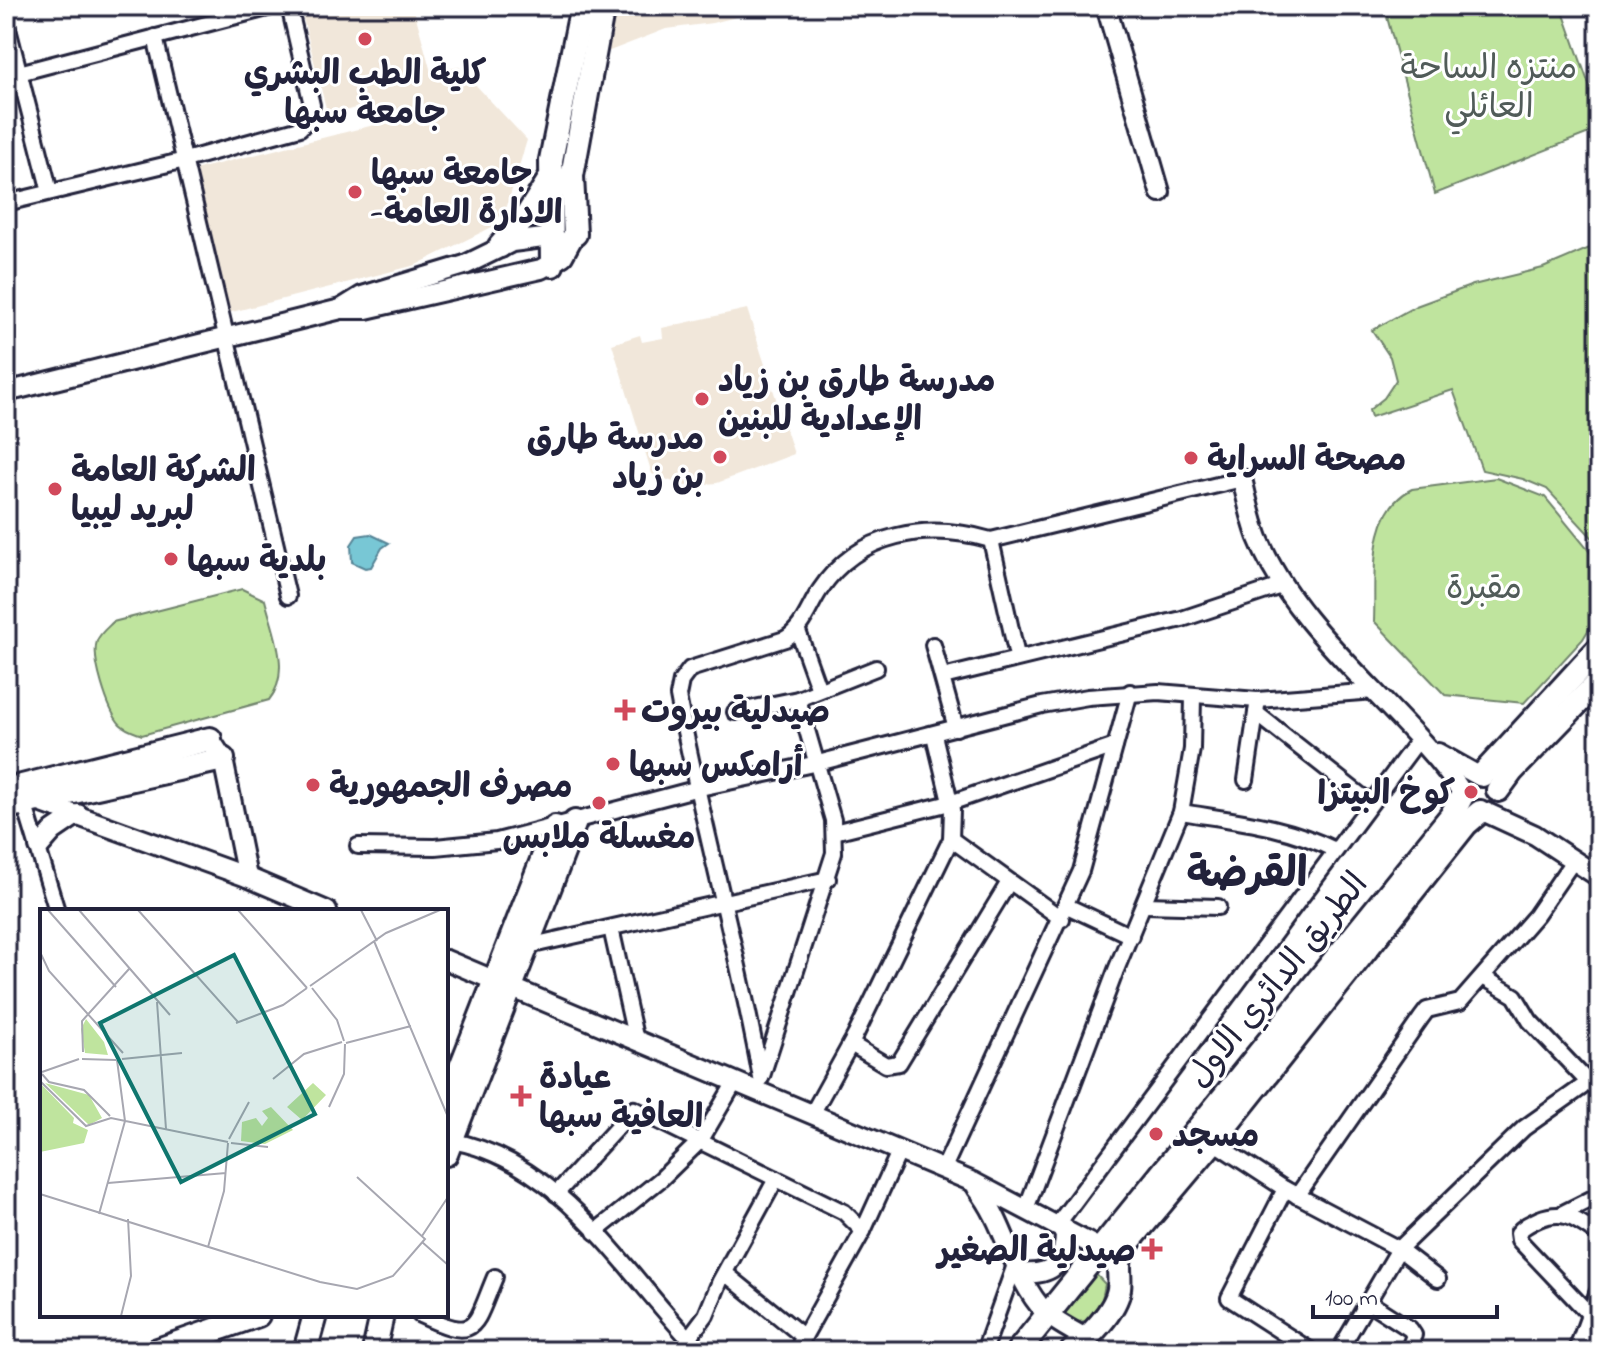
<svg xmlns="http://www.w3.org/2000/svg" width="1605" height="1357" viewBox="0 0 1605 1357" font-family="'Indie Flower','Playpen Sans Arabic',sans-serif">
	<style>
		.built { fill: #f1e7da }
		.green { fill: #bfe49e; stroke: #70836c; stroke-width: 2 }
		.water { fill: #78c7d5; stroke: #568597; stroke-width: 2 }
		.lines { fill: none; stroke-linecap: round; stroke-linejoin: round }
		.minor-casing { stroke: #22223b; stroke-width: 20 }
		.tertiary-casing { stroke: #22223b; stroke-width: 24 }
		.primary-casing { stroke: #22223b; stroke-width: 28 }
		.trunk-casing { stroke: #22223b; stroke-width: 28 }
		.minor { stroke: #fff; stroke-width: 14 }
		.tertiary { stroke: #fff; stroke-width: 18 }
		.primary { stroke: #fff; stroke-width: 22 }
		.trunk { stroke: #fff; stroke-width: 22 }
		.poi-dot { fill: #d1495b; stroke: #fff; stroke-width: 3 }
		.labels { text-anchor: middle; stroke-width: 6; stroke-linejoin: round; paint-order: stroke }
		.park-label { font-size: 34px; fill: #515c59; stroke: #fff }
		.poi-label { font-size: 34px; font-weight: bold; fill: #22223b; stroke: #fff; text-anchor: start }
		.street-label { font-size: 34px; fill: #22223b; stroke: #fff }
		.district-label { font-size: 42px; font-weight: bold; fill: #22223b; stroke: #fff }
		.inset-road { fill: none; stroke: #a7a7b1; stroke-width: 2 }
		.view { fill: #0f766e; fill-opacity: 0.15; stroke: #0f766e; stroke-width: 4 }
		.inset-edge { fill: none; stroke: #22223b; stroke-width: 4 }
	</style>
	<rect width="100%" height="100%" fill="#fff"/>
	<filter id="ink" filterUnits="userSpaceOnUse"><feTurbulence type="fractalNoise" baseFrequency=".0125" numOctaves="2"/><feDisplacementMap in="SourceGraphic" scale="16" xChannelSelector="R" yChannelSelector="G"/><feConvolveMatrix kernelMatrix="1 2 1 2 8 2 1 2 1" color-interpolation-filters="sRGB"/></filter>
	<g filter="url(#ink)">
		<g class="built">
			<path d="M300,6h113l18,66 28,-5 68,73 -20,66 -15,21 -76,38 -188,48 -34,-143 184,-46 -6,-21 -44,13z"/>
			<path d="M614,6h167l-69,17 -46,6 -59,23z"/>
			<path d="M747,309l47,145 -77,29 -33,3 -32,-12 -40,-130 28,-9 2,7 21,-4 -1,-10z"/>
		</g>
		<g class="green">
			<path d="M1384,6h177l38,107v16l-164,65z"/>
			<path d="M1599,244v301l-52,-56 -24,-10 -41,-9 -29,-80 -82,27 -2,-7 15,-12 12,-18 -6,-23 -18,-27 44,-24 57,-21 70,-17z"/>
			<path d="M1496,478l49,19 54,66v49l-16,27 -59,64 -79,-8 -71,-74c2,-43 -8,-109 38,-132z"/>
			<path d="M242,589l23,11c8,32 27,72 4,100l-127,35c-8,-3 -16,-5 -22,-11 -12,-13 -29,-66 -23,-83 2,-7 11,-14 16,-19z"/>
			<path d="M1090,1268l15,16 -5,26 -14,11 -19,2 -5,-11z"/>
		</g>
		<path class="water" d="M370,534l19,9 -7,5 -11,19 -6,1 -13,-6 -1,-17 6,-9z"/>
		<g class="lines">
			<g class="minor-casing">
				<g id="minor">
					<path d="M6,21l44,171"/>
					<path d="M155,37l133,559"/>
					<path d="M19,73l256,-67"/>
					<path d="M6,203l179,-43 115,-32 9,-10 3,-13 -23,-99"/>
					<path d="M991,540l251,-61"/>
					<path d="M798,631l21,59"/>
					<path d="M933,645l23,83"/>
					<path d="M943,677l239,-58 102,-34"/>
					<path d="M735,712l63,-13 78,-31"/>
					<path d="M1256,713l113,89"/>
					<path d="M1246,780l11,-74"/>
					<path d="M24,802l33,109"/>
					<path d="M1181,812c55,9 104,13 154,38"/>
					<path d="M834,832l116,-29 165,-57"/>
					<path d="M951,839l111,80"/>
					<path d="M358,846l77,1 62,-6 198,-52 123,-26 224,-58 46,-8 70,-5 99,8 118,-9"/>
					<path d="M1145,905l73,2"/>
					<path d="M1067,906l64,30"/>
					<path d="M611,928l25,113"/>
					<path d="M528,946l300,-67"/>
					<path d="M1483,977l32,19 15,25 58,61"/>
					<path d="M851,1044l35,21 13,-2 110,-181"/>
					<path d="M762,1076l72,-223 -1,-33 -35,-121"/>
					<path d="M761,1078c-23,-128 -59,-254 -83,-382l3,-15 9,-12 95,-30c19,-12 23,-31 35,-49 39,-59 108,-68 171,-50l26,116"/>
					<path d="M812,1114l43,-78 96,-197 1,-29 -18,-75"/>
					<path d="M446,1140c115,17 179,134 254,211"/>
					<path d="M1213,1142l72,47 114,60 39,30"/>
					<path d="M943,1170l138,-299 49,-179"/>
					<path d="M1285,1189l-56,109 82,53"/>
					<path d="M556,1194l78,-85 210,103 19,19"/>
					<path d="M1297,1196l124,-178 6,-8 33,-8 76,-87 37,-54"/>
					<path d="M1026,1209l90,-239 65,-158 11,-63 1,-53"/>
					<path d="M1563,1213l36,-18"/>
					<path d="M1057,1225l362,-486"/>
					<path d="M595,1232l66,-53 40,-39 34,-58"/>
					<path d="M725,1273l79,64"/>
					<path d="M1368,1302l42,27 4,6 -6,16"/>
					<path d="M420,1315c58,27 53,14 75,-38"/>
					<path d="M1591,1316l-72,-76 -1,-7c5,-7 13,-10 21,-14 26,-11 39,2 60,16"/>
					<path d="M688,1339l18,-24 14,-34 56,-102"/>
					<path d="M796,1351l67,-120 36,-79"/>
					<path d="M984,1351l32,-89"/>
					<path d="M1339,1351l60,-102 125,-121 75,-53"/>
				</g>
			</g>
			<g class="tertiary-casing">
				<g id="tertiary">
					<path d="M1106,6l54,186"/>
					<path d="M341,309l21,-13 103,-31 47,-23 39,-5 12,5"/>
					<path d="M6,392l335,-83h25l175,-40 22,-13 12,-22"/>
					<path d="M1242,479c5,20 9,41 16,59 38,95 146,170 204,254"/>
					<path d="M210,739l13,20 24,118"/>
					<path d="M1438,753l41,23"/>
					<path d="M34,800l213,77 80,34"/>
					<path d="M1485,812l50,23 64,42"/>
					<path d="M39,847l14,-16 25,-17"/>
					<path d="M446,960l527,222 139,73"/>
					<path d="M977,1188c30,37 35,89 68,124 11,11 29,19 42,27"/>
					<path d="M1021,1273c34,3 45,-12 44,-44"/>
					<path d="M1578,1351l21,-57"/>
				</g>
			</g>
			<g class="primary-casing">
				<g id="primary">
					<path d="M1482,775l117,-127"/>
					<path d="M6,790l204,-51"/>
					<path d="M1498,790l14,-19 87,-90"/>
					<path d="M6,807l217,-48"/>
					<path d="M446,1105l109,-278"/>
					<path d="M446,1154l129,-332"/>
					<path d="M155,1351l103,-36"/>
					<path d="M305,1351l10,-36"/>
					<path d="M374,1351l8,-36"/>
					<path d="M1018,1351l433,-535 11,-20"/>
					<path d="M1072,1351c16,-13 44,-40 47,-62 2,-14 -3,-26 3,-39l91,-108 253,-318 14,-12"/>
				</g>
			</g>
			<g class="trunk-casing">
				<g id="trunk">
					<path d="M575,234l-3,-58 31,-170"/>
					<path d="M500,246l27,-31 22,-35"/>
					<path d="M552,265l-1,-105 31,-154"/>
				</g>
			</g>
			<use href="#minor" class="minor"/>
			<use href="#tertiary" class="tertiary"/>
			<use href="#primary" class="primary"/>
			<use href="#trunk" class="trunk"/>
		</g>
	</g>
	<g class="poi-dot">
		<circle cx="365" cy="39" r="8"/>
		<circle cx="355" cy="192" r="8"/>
		<circle cx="702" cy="399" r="8"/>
		<circle cx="720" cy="457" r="8"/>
		<circle cx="1191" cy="458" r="8"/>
		<circle cx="55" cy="489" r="8"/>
		<circle cx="171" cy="559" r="8"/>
		<path d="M621 698h8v8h8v8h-8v8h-8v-8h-8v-8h8z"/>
		<circle cx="613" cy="764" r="8"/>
		<circle cx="313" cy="785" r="8"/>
		<circle cx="1471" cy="792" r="8"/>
		<circle cx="599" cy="803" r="8"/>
		<path d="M517 1084h8v8h8v8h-8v8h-8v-8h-8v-8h8z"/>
		<circle cx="1156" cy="1134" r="8"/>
		<path d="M1148 1237h8v8h8v8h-8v8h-8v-8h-8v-8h8z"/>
	</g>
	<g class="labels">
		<g class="park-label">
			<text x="1489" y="78">منتزه الساحة<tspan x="1489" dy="39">العائلي</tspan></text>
			<text x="1484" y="598">مقبرة</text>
		</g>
		<g class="poi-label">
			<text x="365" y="84" text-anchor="middle">كلية الطب البشري<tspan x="365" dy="39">جامعة سبها</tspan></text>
			<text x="371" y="184">جامعة سبها<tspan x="371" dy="39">-الادارة العامة</tspan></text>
			<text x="718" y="391">مدرسة طارق بن زياد<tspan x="718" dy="39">الإعدادية للبنين</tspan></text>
			<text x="704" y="449" text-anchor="end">مدرسة طارق<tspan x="704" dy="39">بن زياد</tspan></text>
			<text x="1207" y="470">مصحة السراية</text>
			<text x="71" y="481">الشركة العامة<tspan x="71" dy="39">لبريد ليبيا</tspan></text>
			<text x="187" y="571">بلدية سبها</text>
			<text x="641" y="722">صيدلية بيروت</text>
			<text x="629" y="776">أرامكس سبها</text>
			<text x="329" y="797">مصرف الجمهورية</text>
			<text x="1455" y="804" text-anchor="end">كوخ البيتزا</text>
			<text x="599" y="848" text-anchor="middle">مغسلة ملابس</text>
			<text x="539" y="1088">عيادة<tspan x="539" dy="39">العافية سبها</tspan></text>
			<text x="1172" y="1146">مسجد</text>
			<text x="1136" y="1261" text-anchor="end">صيدلية الصغير</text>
		</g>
		<g class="street-label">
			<text transform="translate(1276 979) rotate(-51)" y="12">الطريق الدائري الاول</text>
		</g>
		<g class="district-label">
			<text x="1247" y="886">القرضة</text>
		</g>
	</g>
	<g transform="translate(40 909)">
		<rect width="408" height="408" fill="#fff"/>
		<path d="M46,110l18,23 4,13 -23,-2 -4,-24zM0,174l34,35 -1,5 15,7 -4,13 -44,9zM5,174l44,12 13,23 -13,7zM273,174l13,12 -24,25 -15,-13zM231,198l22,23 -28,14 -24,-3 1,-19 14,-4 6,8 6,-8 -6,-7z" fill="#bfe49e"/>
		<path class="inset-road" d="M8,1l68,77M39,1l91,105M98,1l100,112M198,1l69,78M321,1l16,31M334,32l74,176M0,43l9,19 74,82M270,77l76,-53 54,-23M272,79l25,32 7,21M117,93l9,127M196,114l47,-18 24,-17M306,134l65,-17M43,143l-1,-31 47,-52M42,150l34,1M82,150l60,-6M2,163l37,-13M2,165l7,8 35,8 26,26M233,170l31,-25 38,-12M0,172l46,45 25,-8 117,24M289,198l15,-33 1,-30M189,230l20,-37M191,234l37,4M68,274l118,-10M0,285l280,88 37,7 36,-13 32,-37 -68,-62M59,305l26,-93 -8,-61M382,327l26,-39M382,333l26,23M168,338l16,-56 4,-48M81,407l10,-40 -3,-57"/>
		<path class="view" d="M194,46l81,159 -134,68 -81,-159z"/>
		<rect width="408" height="408" class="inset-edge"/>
	</g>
	<rect width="1605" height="1357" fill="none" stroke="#fff" stroke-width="32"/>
	<rect x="16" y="16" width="1573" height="1325" fill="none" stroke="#22223b" stroke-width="3" filter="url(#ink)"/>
	<path d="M1313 1305v12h184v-12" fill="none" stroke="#22223b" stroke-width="4"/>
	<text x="1325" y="1305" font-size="24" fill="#22223b" stroke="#ffffff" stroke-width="6" paint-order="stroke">100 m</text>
</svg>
